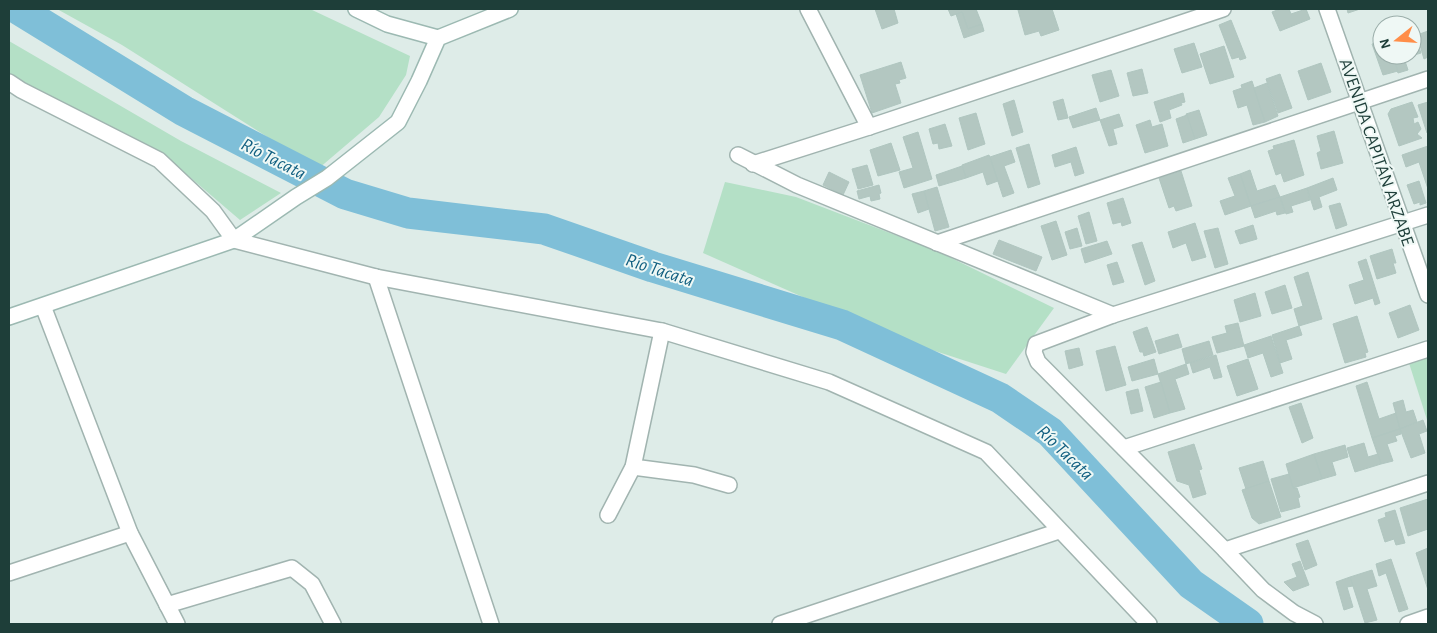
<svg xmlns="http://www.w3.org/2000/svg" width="1437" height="633" viewBox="0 0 1437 633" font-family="'Alegreya Sans',sans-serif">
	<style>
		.green { fill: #b4e0c6 }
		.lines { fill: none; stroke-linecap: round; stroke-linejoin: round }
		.river { stroke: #7fbfd8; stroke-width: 31 }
		.building { fill: #b3c7c1; stroke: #b0c6c0 }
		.street-casing { stroke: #a1b4b0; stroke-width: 18 }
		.secondary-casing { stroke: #9cb9b2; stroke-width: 18 }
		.street { stroke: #fff; stroke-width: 15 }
		.secondary { stroke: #fff; stroke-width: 15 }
		.labels { text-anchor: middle; stroke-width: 4; stroke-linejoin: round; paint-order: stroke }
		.street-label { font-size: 18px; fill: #1e3e39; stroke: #eff8f5 }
		.water-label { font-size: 19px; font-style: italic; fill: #115f80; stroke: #eff8f5 }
	</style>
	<rect width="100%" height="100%" fill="#deece8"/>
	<g class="green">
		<path d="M57,9h253l100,47 -4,19 -27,42 -61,52 -196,-124z"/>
		<path d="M9,41l172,100 100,52 -41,27 -76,-65 -140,-71 -15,-10z"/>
		<path d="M725,182l71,15 141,54 117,57 -48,66 -108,-35 -195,-86z"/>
		<path d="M1428,357v66l-19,-60z"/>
	</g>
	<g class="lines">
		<path class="river" d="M18,9l166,102 161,83 63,19 136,16 109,38 189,58 158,73 50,34 141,152 57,40"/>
	</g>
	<g class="building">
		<path d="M875,9h19l4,14 -16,6z"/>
		<path d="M948,9h28l6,15 -14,5 -6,-17 -11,4z"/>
		<path d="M1023,9h29l7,21 -18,6 -2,-5 -14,4 -7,-25z"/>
		<path d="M1280,9h9l2,5 15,-5 4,10 -30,12 -8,-19z"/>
		<path d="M1347,9h13l-12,4z"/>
		<path d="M962,12l6,17 14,-5 2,7 -20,7 -8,-24z"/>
		<path d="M1231,20l15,38 -6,2 -1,-3 -7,2 -13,-34z"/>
		<path d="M1428,31v26l-4,2 -7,-24z"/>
		<path d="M1415,36l6,17 -17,5 4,12 -10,3 -6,-18h20v-18z"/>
		<path d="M1382,41v14h10l6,16 -15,4 -11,-31z"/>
		<path d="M1194,43l8,24 -20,6 -8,-24z"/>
		<path d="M1224,46l10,31 -24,7 -10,-30z"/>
		<path d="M901,62l5,16 -7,2 1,3 -5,1 6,19 -29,10 -12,-38z"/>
		<path d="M1321,63l10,29 -23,8 -10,-29z"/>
		<path d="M1142,69l6,24 -15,3 -6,-23z"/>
		<path d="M1111,70l8,26 -19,6 -8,-27z"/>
		<path d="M1280,74l12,34 -14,5 -12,-34z"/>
		<path d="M1252,81l13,41 -12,3 -6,-20 -9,3 -5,-17 9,-3 -1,-3z"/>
		<path d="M1267,83l11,33 -13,6 -11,-34z"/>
		<path d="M1183,93l2,9 -4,1 1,2 -13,5 2,8 -11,4 -6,-20z"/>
		<path d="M1063,99l5,19 -10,2 -5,-18z"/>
		<path d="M1014,100l9,32 -11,4 -9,-32z"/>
		<path d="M1412,102l6,15 -5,1 1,6 4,-2 3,7 -4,5 5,4 -23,8 -11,-32 3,-5z"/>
		<path d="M1428,102v31h-1l-9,-28z"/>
		<path d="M1096,108l4,12 -27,8 -4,-11z"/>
		<path d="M1199,110l8,25 -12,4 -9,-25z"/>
		<path d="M976,113l9,31 -17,6 -9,-32z"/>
		<path d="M1119,114l4,12 -10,3 4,15 -8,2 -9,-26z"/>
		<path d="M1187,115l8,24 -12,4 -7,-24z"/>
		<path d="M1150,120l2,7 10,-3 6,22 -23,7 -9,-28z"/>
		<path d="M945,124l7,22 -13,3 -1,-6 -5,1 -4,-15z"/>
		<path d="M1334,131l9,32 -22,6 -4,-16 4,-2 -4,-15z"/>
		<path d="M918,132l14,47 -28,9 -5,-16 14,-4 -10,-31z"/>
		<path d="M1294,140l10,35 -20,7 -3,-9 -5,2 -8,-24 6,-2 -1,-3z"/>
		<path d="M891,143l9,27 -22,6 -8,-26z"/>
		<path d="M1029,144l11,40 -12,4 -12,-40z"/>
		<path d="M1428,146v43l-9,-27 -13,5 -4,-12z"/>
		<path d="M1076,147l8,26 -9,3 -4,-14 -16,5 -3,-12z"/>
		<path d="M1011,150l4,12 -11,4 10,27 -11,4 -13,-40z"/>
		<path d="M989,155l9,26 -11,4 -4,-13 -17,6 -4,-13z"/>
		<path d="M867,165l6,20 -15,4 -6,-20z"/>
		<path d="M962,166l4,12 -27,8 -3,-11z"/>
		<path d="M1250,170l7,21 18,-6 5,12 -29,9 -11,-32z"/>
		<path d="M1181,171l11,35 -16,5 -2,-5 -5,2 -10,-30z"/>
		<path d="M829,172l20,10 -6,13 -20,-10z"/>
		<path d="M1240,174l11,32 -26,9 -5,-14 15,-5 -7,-18z"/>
		<path d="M1333,178l4,12 -18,7 3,10 -8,3 -7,-22z"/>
		<path d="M1419,181l7,22 -6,2v-3l-6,2 -7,-19z"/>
		<path d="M879,185l2,8 -2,1 1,5 -9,2 -1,-5 -11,3 -2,-8z"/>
		<path d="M937,187l12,40 -14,4 -11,-40z"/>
		<path d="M1307,188l3,12 -19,6 2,6 -7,2 -6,-17z"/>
		<path d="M924,191l5,18 -11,4 -6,-19z"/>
		<path d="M1280,197l5,16 -8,2 -1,-4 -21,7 -4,-12z"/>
		<path d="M1123,198l8,25 -9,3 -1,-4 -8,2 -6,-21z"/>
		<path d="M1340,203l7,22 -11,4 -7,-23z"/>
		<path d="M1089,212l8,29 -11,3 -8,-28z"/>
		<path d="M1056,221l11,34 -15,5 -11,-34z"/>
		<path d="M1195,223l11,34 -14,4 -6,-18 -13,5 -5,-16z"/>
		<path d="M1253,225l4,14 -17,5 -5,-13z"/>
		<path d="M1077,228l5,18 -12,3 -5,-17z"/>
		<path d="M1218,228l10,36 -13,4 -11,-37z"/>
		<path d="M999,240l43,17 -6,14 -43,-17z"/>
		<path d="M1107,241l5,13 -27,9 -4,-14z"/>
		<path d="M1142,242l13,39 -10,4 -13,-40z"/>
		<path d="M1392,249l4,14h-3l3,10 -19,6 -7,-23z"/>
		<path d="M1366,259l14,44 -5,2 -2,-7 -18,6 -6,-19 15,-5 -6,-18z"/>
		<path d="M1117,262l7,20 -11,3 -6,-20z"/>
		<path d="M1308,272l14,47 -23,7 -5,-17 9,-3 -9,-29z"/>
		<path d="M1285,285l7,23 -20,6 -7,-22z"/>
		<path d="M1255,293l6,23 -21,6 -6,-22z"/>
		<path d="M1410,305l9,25 -21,8 -9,-25z"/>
		<path d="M1357,316l11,36 -3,1 1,4 -21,6 -12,-39z"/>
		<path d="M1238,323l6,23 -27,7 -5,-16 15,-4 -2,-7z"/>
		<path d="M1299,326l3,9 -16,5 6,19 -12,4 -8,-28z"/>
		<path d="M1147,327l9,25 -12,4 -1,-4h-3l-7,-20z"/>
		<path d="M1178,334l4,13 -23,7 -4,-13z"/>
		<path d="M1271,336l12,37 -12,4 -8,-24 -15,5 -4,-13z"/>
		<path d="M1209,341l4,14 -27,9 -4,-15z"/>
		<path d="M1115,346l11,39 -20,6 -10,-40z"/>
		<path d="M1079,348l4,17 -14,4 -4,-18z"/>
		<path d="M1216,355l6,22 -8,2 -4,-12 -17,6 -3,-10z"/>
		<path d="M1154,359l4,15 -26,7 -4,-14z"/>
		<path d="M1248,359l10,30 -21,7 -10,-30z"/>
		<path d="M1186,364l3,10 -14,5 10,30 -15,4 -12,-39z"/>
		<path d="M1161,382l9,31 -16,5 -9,-31z"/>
		<path d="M1367,382l12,37 17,-6 4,16 -28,9 -16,-52z"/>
		<path d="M1138,389l5,22 -12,3 -5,-22z"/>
		<path d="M1403,400l3,12 7,-2 4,12 -17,7 -7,-26z"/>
		<path d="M1301,403l12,35 -11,5 -13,-36z"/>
		<path d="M1423,420l4,11 -8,3 6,19 -14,5 -11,-29z"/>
		<path d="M1400,429l1,5 -6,2 2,5 -10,3 6,17 -12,3 -9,-26z"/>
		<path d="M1364,443l4,14 10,-3 3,10 -26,8 -8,-24z"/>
		<path d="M1194,444l8,25 -3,1 7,24 -13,4 -4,-13 -12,-4 -9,-29z"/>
		<path d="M1345,445l3,12 -16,5 4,13 -14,4 -8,-25z"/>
		<path d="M1314,454l8,25 -29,9 -7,-24z"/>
		<path d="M1263,461l6,20 -23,8 -7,-21z"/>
		<path d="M1289,474l4,14h4l3,9 -2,1 2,9 -19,5 -10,-33z"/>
		<path d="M1269,481l12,36 -22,7 -7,-6 -10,-28z"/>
		<path d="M1428,499v30l-20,7 -8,-28z"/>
		<path d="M1395,510l10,33 -9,2 -2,-6 -9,3 -7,-22 8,-3 -1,-4z"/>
		<path d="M1308,540l9,25 -12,5 -9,-26z"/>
		<path d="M1428,548v42l-12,-37z"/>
		<path d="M1391,559l17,50 -9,3 -13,-39 -7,3 -3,-12z"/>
		<path d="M1300,561l9,24 -16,6 -9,-9 13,-5 -5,-13z"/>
		<path d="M1372,570l5,16 -10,3 10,31 -12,3 -15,-46z"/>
		<path d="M1350,577l3,9 -6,1 6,20 -9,3 -8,-28z"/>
	</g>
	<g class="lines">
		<g class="street-casing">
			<g id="street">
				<path d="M808,9l61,118"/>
				<path d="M1327,9l101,286"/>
				<path d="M9,82l12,8 138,70 54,51 21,29 142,37 286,54 167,51 157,70 163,172"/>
				<path d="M738,155l59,30 316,130"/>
				<path d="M753,164l116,-37 354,-118"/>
				<path d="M937,243l491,-164"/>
				<path d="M376,277l115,347"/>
				<path d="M43,306l87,227 47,91"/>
				<path d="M1124,448l304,-99"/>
				<path d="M633,467l61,8 35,10"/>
				<path d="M608,515l25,-48 29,-136"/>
				<path d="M1225,550l203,-67"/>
				<path d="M9,573l121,-40"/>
				<path d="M167,605l125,-37 20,16 21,40"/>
				<path d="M780,624l279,-93"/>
				<path d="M1315,624l-21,-11 -31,-23 -38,-40 -187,-188 -4,-10 2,-8 77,-29 315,-100"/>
				<path d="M1408,624l20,-7"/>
			</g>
		</g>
		<g class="secondary-casing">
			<g id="secondary">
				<path d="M356,9l31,15 51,14"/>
				<path d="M9,317l225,-77 62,-43 31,-19 71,-56 21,-41 19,-43 72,-29"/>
			</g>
		</g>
		<use href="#street" class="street"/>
		<use href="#secondary" class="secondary"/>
	</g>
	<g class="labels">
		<g class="street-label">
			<text transform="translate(1377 152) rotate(71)" y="6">AVENIDA CAPITÁN ARZABE</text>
		</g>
		<g class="water-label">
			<text transform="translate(274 158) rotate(27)" y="7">Río Tacata</text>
			<text transform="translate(660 269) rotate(18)" y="7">Río Tacata</text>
			<text transform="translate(1066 452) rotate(44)" y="7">Río Tacata</text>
		</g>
	</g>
	<rect width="1437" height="633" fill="none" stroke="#1e3e39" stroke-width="20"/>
	<g transform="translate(1397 40) rotate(253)"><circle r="24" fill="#eff8f5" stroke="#9baeaa"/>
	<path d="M0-4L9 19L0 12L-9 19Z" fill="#ff8e49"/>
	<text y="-8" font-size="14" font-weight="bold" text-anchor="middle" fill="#1e3e39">N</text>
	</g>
</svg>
